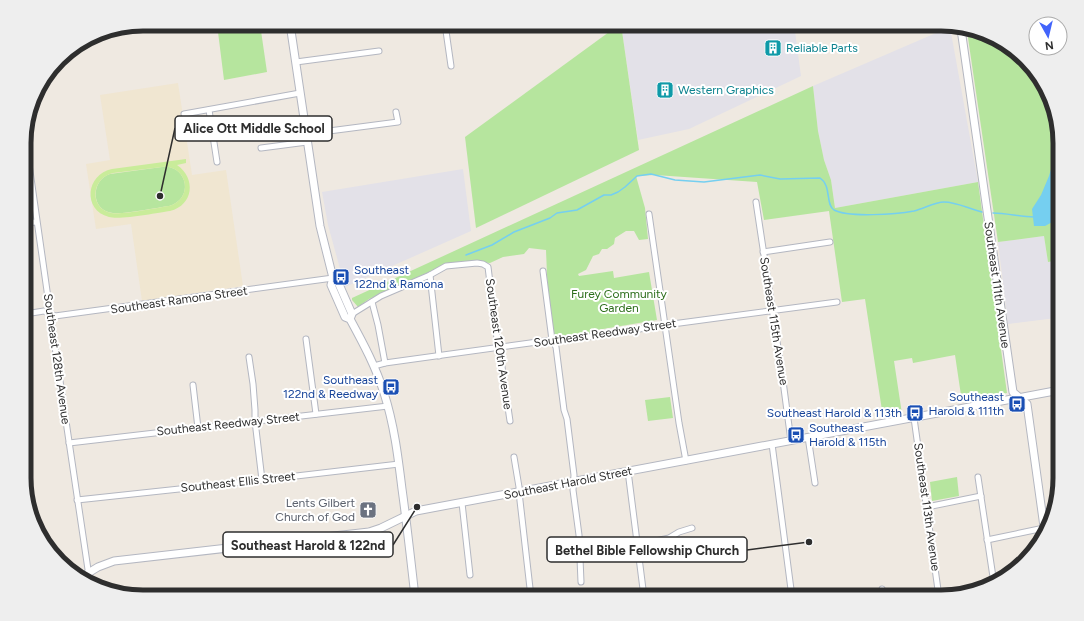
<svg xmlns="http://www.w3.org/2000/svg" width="1084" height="621" viewBox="0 0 1084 621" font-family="Figtree,sans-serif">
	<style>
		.industrial { fill: #e3e1e8 }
		.education { fill: #f0e6d1 }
		.green { fill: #b6e59e }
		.pitch { fill: #c9ec9a; fill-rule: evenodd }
		.water { fill: #75cff0 }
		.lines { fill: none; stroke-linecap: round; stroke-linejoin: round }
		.stream { stroke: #75cff0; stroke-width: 1.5 }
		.street-casing { stroke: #b4b7c1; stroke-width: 7 }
		.secondary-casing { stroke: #b4b7c1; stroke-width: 9 }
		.street { stroke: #fff; stroke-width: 5 }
		.secondary { stroke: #fff; stroke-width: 7 }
		.labels { text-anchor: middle; stroke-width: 4; stroke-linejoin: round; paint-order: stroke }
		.culture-label { font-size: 12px; fill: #0d838f; stroke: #fff; text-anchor: start }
		.transit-label { font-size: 12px; fill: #164399; stroke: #fff; text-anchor: end }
		.street-label { font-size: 12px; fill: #2e2e2e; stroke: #fff }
		.park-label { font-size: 12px; fill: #2c6e1b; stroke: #fff }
		.worship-label { font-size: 12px; fill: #5b616d; stroke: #fff; text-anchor: end }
		.rim { fill: none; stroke: #2e2e2e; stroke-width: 5 }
		.leader { fill: none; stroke: #2e2e2e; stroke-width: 1.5 }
		.callout-dot { fill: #2e2e2e; stroke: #fff; stroke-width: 1.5 }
		.callout { fill: #fff; stroke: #2e2e2e; stroke-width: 1.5 }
		.callout-label { font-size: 13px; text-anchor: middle; font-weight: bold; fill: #2e2e2e }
	</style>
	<rect width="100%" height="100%" fill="#efe9e1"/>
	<g class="industrial">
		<path d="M621,24h173l7,52 -112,53 -51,11z"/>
		<path d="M950,27l28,155 -143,26 -4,-28 -7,-20 -6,-29 -5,-45z"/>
		<path d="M463,169l8,62 -126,56 -17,-62 -6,-33z"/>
		<path d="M1044,236l4,26 12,-2v68l-2,1 -2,-11 -48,6 -10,-82z"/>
	</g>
	<path class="education" d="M178,83l14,92 34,-5 17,116 -101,15 -11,-77 -35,5 -10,-65 24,-4 -10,-65z"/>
	<g class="green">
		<path d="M217,24h43l7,48 -43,8z"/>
		<path d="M620,24h1l18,126 -163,78 -11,-91z"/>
		<path d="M967,31l33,9 40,37 20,58v125l-12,2 -4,-26 -46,6z"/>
		<path d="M813,86l5,45 6,29 7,20 4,28 143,-26 29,211 -45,9 -7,-47 -42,8 -1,-5 -18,3 8,53 -19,3 -18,-118 -23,3 -13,-91 -65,9 -7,-38 -102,-7 -19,1 9,32 3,31 -9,1 -5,-9h-8l-11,7 -1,6 -7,5h-5l-3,5 -6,2 -7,14 -8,4 1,2 34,-5 1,7 35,-6 8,48 -60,10 -1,3 -16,3 -26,-1 -6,-36 -2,-49 -17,-2 -5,6 -21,3 -13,6 -26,-2 -17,3 -78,35 -11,8 -6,-7v-2z"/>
		<path d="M162,167c25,-3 33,32 7,39 -15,2 -42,8 -56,7 -22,-2 -23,-32 -3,-39z"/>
		<path d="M670,397l3,21 -25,3 -3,-21z"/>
		<path d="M957,477l2,19 -27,5 -2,-19z"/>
	</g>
	<path class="pitch" d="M186,159v4l-9,2c19,13 17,40 -7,46 -13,2 -50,9 -61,6 -27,-7 -23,-43 3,-48zM162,167c25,-3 33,32 7,39 -13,2 -47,9 -58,7 -22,-5 -20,-35 2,-40z"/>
	<path class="water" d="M1060,154v65h-2l-13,7h-11l-2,-17 9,-14 8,-19 5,-17z"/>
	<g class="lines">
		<g class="stream">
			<path d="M993,213c14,0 27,4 41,4"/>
			<path d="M466,255l26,-10 22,-13 36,-14 7,-5 20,-3 27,-15h7l7,-3 7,-5 12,-11 14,-2 24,6 29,2 56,-7 20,4 40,-1c12,8 5,26 14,32 15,8 63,4 80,1 9,-2 21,-9 30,-9 13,0 25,7 38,10"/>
		</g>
		<g class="street-casing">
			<g id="street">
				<path d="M445,24l6,42"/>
				<path d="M296,62l83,-11"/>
				<path d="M209,110l8,52"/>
				<path d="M184,114l116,-21"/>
				<path d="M306,134l92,-12 -2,-10"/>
				<path d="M25,136l30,211 35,236"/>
				<path d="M261,148l46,-6"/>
				<path d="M756,202l27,179 8,60"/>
				<path d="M649,214l30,209 7,38"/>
				<path d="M25,223l11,-1"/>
				<path d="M763,252l67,-10"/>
				<path d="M543,271l9,69 4,7 8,63 3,9 7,56 -1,15 6,45 2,47"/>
				<path d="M430,275l9,81"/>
				<path d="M372,302l6,23 7,38"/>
				<path d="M25,314l19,-3 11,5 278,-38"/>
				<path d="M352,314l29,-18 49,-21 16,-9 31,-3 6,1 5,3 10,80 2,6 10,68"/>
				<path d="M306,339l10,75"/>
				<path d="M249,357l4,27 2,26v11l7,59"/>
				<path d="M374,366l11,-3 167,-23 36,-3 77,-12 172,-23"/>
				<path d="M193,385l5,43"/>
				<path d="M914,418l25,179"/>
				<path d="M808,437l7,46"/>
				<path d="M69,443l319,-37"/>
				<path d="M772,444l20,153"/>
				<path d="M514,457l5,30v5l12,105"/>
				<path d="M628,471l16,126"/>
				<path d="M978,477l15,100"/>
				<path d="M77,500l185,-20 137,-16"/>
				<path d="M462,503l8,72"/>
				<path d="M927,507l54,-11"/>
				<path d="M987,540l57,-12"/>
				<path d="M638,545l31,-7 10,-6 13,-4"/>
				<path d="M881,597l1,-8"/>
			</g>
		</g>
		<g class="secondary-casing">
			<g id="secondary">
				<path d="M290,24l30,202 13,52 -2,7 14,32 5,2c13,24 26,48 34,74 10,31 14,63 18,96 5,36 9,72 13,108"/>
				<path d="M961,29l52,363 14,12 18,130"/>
				<path d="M333,278l5,4 14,32 -2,5"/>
				<path d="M80,578l18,-11 16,-6 255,-29 12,-4 35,-17 644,-121"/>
			</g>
		</g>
		<use href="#street" class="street"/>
		<use href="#secondary" class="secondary"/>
	</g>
	<defs>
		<g id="building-square" transform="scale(0.9)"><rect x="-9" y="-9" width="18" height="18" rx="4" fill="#0f9aa8" stroke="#fff"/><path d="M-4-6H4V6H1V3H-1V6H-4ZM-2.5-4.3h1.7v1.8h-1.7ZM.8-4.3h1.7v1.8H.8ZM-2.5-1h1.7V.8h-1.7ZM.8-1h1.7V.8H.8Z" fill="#fff"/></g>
		<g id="bus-square" transform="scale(0.9)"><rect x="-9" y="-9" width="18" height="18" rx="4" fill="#1a4fb4" stroke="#fff"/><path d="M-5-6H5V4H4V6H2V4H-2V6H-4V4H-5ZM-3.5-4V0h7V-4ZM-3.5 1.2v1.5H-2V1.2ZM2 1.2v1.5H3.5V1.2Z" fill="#fff"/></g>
		<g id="church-square" transform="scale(0.9)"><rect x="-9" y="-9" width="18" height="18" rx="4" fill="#6b7280" stroke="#fff"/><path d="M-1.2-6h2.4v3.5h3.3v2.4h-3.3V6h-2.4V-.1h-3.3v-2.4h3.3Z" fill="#fff"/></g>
	</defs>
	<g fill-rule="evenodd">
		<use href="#building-square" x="773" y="48"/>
		<use href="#building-square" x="665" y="90"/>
		<use href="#bus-square" x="341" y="277"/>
		<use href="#bus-square" x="391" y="387"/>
		<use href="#bus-square" x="1017" y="404"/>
		<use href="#bus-square" x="915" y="413"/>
		<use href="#bus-square" x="796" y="435"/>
		<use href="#church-square" x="368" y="510"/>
	</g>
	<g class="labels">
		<g class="culture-label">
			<text x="786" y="52">Reliable Parts</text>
			<text x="678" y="94">Western Graphics</text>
		</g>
		<g class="transit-label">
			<text x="354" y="274" text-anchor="start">Southeast<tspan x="354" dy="14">122nd &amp; Ramona</tspan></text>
			<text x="378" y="384">Southeast<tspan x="378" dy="14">122nd &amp; Reedway</tspan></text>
			<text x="1004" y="401">Southeast<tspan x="1004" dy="14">Harold &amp; 111th</tspan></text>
			<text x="902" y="417">Southeast Harold &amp; 113th</text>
			<text x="809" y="432" text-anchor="start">Southeast<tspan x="809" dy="14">Harold &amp; 115th</tspan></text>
		</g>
		<g class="street-label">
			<text transform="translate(997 285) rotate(82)" y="4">Southeast 111th Avenue</text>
			<text transform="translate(179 300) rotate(-8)" y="4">Southeast Ramona Street</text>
			<text transform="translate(774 321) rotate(81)" y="4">Southeast 115th Avenue</text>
			<text transform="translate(605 333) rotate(-8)" y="4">Southeast Reedway Street</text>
			<text transform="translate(499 344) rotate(82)" y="4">Southeast 120th Avenue</text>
			<text transform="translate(57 359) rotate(82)" y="4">Southeast 128th Avenue</text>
			<text transform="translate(228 424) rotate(-6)" y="4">Southeast Reedway Street</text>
			<text transform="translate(238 482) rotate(-6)" y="4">Southeast Ellis Street</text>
			<text transform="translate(568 483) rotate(-11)" y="4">Southeast Harold Street</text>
			<text transform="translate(927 507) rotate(82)" y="4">Southeast 113th Avenue</text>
		</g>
		<g class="park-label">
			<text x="619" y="298">Furey Community<tspan x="619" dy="14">Garden</tspan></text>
		</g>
		<g class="worship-label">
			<text x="355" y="507">Lents Gilbert<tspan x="355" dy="14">Church of God</tspan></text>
		</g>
	</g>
	<path d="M0 0H1084V621H0ZM143 31H941A112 112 0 0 1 1053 143V478A112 112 0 0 1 941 590H143A112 112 0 0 1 31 478V143A112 112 0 0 1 143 31Z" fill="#eee" fill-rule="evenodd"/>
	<path class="rim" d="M143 31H941A112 112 0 0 1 1053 143V478A112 112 0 0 1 941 590H143A112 112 0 0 1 31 478V143A112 112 0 0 1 143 31Z"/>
	<path class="leader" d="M160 196L175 128M417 507L393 545M809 542L747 550"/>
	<g class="callout-dot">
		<circle cx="160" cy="196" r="4"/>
		<circle cx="417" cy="507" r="4"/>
		<circle cx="809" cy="542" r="4"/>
	</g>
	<g class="callout">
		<rect x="175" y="116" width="157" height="25" rx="4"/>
		<rect x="223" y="532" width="170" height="25" rx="4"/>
		<rect x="547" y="537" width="200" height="25" rx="4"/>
	</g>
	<g class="callout-label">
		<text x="254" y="133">Alice Ott Middle School</text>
		<text x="308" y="550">Southeast Harold &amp; 122nd</text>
		<text x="647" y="555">Bethel Bible Fellowship Church</text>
	</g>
	<g transform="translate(1048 36) rotate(172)"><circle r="19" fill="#ffffff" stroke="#ababab"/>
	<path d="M0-3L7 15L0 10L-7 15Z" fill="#4264fb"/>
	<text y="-6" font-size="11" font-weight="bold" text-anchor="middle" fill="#2e2e2e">N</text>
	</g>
</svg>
